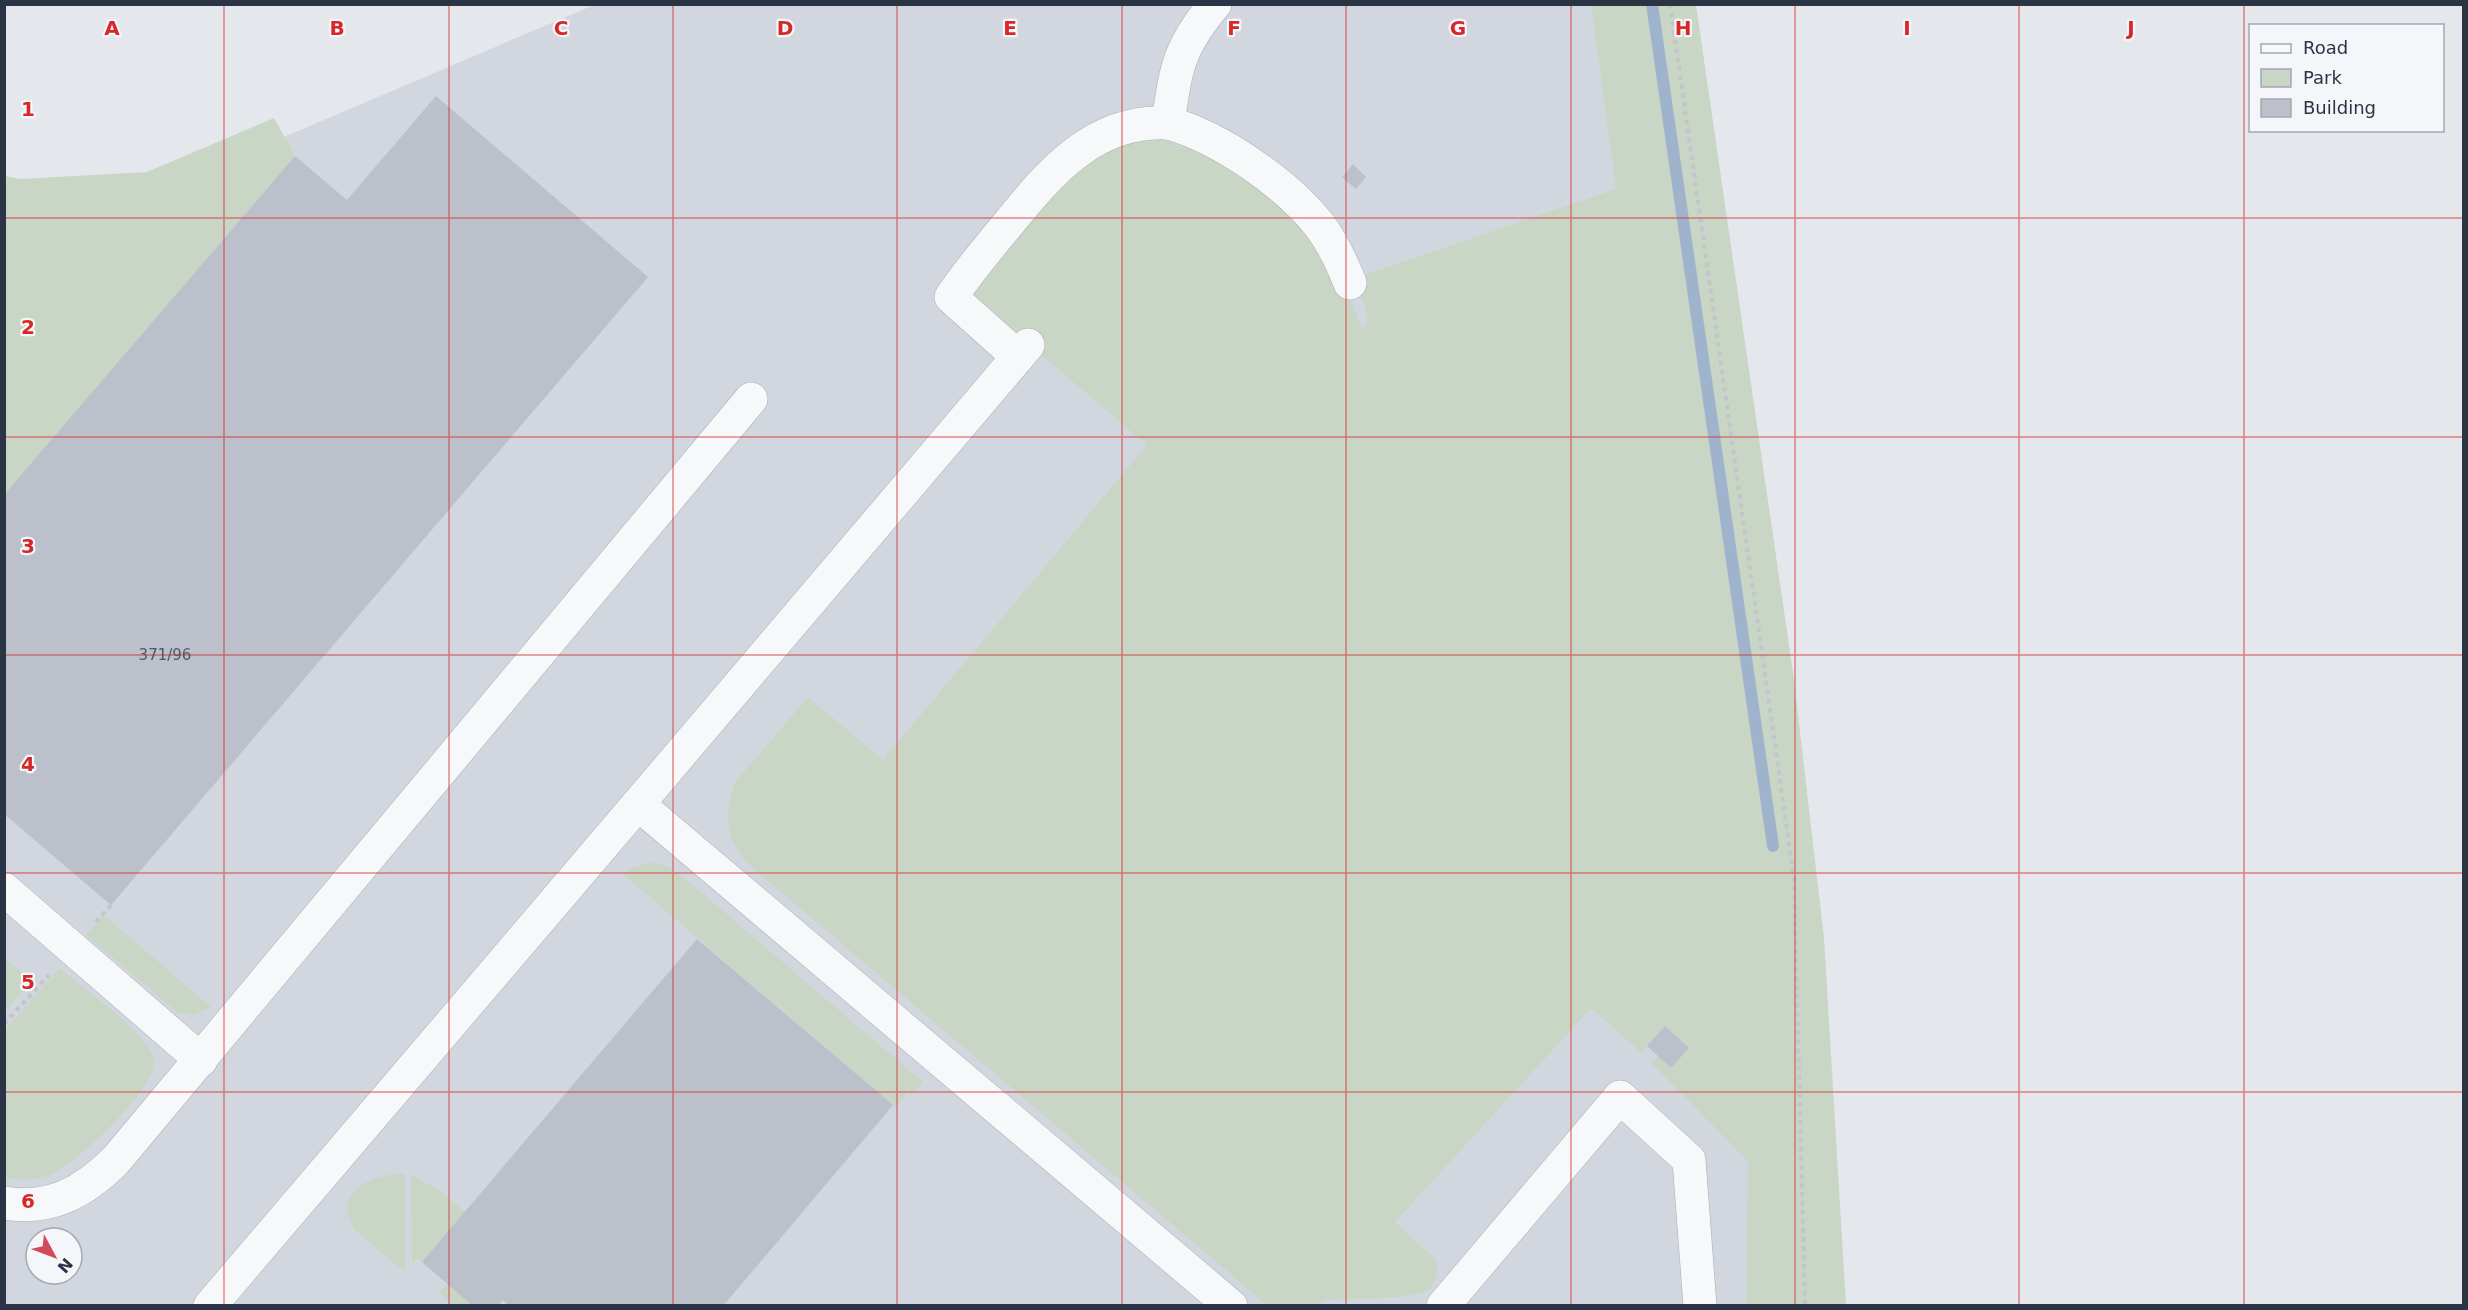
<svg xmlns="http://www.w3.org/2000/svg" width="2468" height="1310" viewBox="0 0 2468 1310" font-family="'DejaVu Sans',sans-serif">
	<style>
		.built { fill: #d2d6de; fill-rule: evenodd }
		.green { fill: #c9d6c5 }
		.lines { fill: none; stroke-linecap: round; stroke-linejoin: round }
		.stream { stroke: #9fb4cc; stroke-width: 12 }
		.building { fill: #bbc0ca }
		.minor-casing { stroke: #a9aeb7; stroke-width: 34 }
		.path { stroke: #c2c5cb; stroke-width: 4; stroke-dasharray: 4.5 4.5; stroke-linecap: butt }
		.minor { stroke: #f7f8fa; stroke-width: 33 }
		.grid { fill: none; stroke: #d62828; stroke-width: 1.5; stroke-opacity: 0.55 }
		.labels { text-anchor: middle; stroke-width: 4.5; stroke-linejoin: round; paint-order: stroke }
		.number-label { font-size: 15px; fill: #4f5766 }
		.grid-label { font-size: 20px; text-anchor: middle; font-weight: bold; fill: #d62828; stroke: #f4f6f9; stroke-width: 4.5; stroke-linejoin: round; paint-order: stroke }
	</style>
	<rect width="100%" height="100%" fill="#e4e7ec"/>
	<path class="built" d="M594,5h1006l179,1300h-1774l-1,-1110 45,42zM36,1238h36v36h-36z"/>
	<g class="green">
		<path d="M1591,5h105l98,675 30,258 22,367h-100l2,-144 -97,-98 7,-7 13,12 18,-20 -24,-22 -23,27 -51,-45 -196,214 41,38c2,12 1,26 -12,32 -13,7 -81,7 -100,8l-5,5h-52l-520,-442c-22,-25 -24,-53 -11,-82l72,-84 75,63 264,-315 -183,-156 119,-128 59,-28 28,8 10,7 6,-3 4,-6 98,67 59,83 15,41 6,-11 -12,-41 260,-89z"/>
		<path d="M274,118l21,38 -290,339v-319l15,3 127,-7z"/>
		<path d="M650,862l19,5 12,8 242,207 -11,13 -4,-3 -13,15 -272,-233 9,-6z"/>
		<path d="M104,915l107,92 -17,8 -16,-2 -92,-78z"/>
		<path d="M5,958l26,23 -26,31z"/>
		<path d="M59,968c22,19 88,64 95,91 6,27 -76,102 -100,114 -16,8 -33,7 -49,5v-148z"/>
		<path d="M405,1174v98l-49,-41c-27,-38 16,-58 49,-57z"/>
		<path d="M411,1175l28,15 26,22 -43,50 -4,-4 -6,6z"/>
		<path d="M448,1284l25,21h-20l-14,-12z"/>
	</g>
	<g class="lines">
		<path class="stream" d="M1652,4l121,842"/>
	</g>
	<g class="building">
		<path d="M436,96l212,181 -537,628 -107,-91v-319l291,-339 52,44z"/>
		<path d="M1353,164l13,13 -10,12 -14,-12z"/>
		<path d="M697,939l196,166 -170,201h-214l-6,-6 -5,6h-25l-51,-44z"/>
		<path d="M1665,1026l24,22 -18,20 -24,-22z"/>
	</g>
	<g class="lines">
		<g class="minor-casing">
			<g id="minor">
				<path d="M1168,123c52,14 119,61 152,103 13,17 22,37 30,57"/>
				<path d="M1018,357l-67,-60c17,-25 37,-49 57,-73 42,-52 87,-105 160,-101 8,-55 10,-75 47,-119"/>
				<path d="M638,804l390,-459"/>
				<path d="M4,889l197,171"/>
				<path d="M4,1203c46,8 80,-11 112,-43l635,-761"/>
				<path d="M210,1306l428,-502 593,502"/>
				<path d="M1443,1306l177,-209 69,63 11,146"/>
			</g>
		</g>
		<g class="path">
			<path d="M1670,4l124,875 11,427"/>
			<path d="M96,922l15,-17"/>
			<path d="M4,1024l45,-49"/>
		</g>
		<use href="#minor" class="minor"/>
	</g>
	<path class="grid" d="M224,4v1302M449,4v1302M673,4v1302M897,4v1302M1122,4v1302M1346,4v1302M1571,4v1302M1795,4v1302M2019,4v1302M2244,4v1302M4,218h2460M4,437h2460M4,655h2460M4,873h2460M4,1092h2460"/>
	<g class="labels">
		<g class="number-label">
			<text x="165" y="660">371/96</text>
		</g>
	</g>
	<g class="grid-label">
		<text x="112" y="35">A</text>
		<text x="337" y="35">B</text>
		<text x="561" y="35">C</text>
		<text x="785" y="35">D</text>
		<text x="1010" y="35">E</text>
		<text x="1234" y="35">F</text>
		<text x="1458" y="35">G</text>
		<text x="1683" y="35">H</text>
		<text x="1907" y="35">I</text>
		<text x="2131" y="35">J</text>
		<text x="28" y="116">1</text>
		<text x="28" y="334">2</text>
		<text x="28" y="553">3</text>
		<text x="28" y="771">4</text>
		<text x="28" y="989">5</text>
		<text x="28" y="1208">6</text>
	</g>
	<rect width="2468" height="1310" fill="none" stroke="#2b3445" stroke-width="12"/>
	<rect x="2249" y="24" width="195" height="108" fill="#f4f6f9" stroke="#a4a8b1" stroke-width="1.5"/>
	<rect x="2261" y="44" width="30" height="9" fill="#f7f8fa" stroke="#a4a8b1" stroke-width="1.5"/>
	<text x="2303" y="54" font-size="18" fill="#2b3445">Road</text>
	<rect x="2261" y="69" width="30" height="18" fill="#c9d6c5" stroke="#a4a8b1" stroke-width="1.5"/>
	<text x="2303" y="84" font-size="18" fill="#2b3445">Park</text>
	<rect x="2261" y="99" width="30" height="18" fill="#bbc0ca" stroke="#a4a8b1" stroke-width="1.5"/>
	<text x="2303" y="114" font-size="18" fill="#2b3445">Building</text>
	<g transform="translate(54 1256) rotate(131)"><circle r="28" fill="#f4f6f9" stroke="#a4a8b1" stroke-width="1.5"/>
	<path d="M0-4.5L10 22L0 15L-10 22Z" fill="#d1495b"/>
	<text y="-9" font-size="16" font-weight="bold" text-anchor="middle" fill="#2b3445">N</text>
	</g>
</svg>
